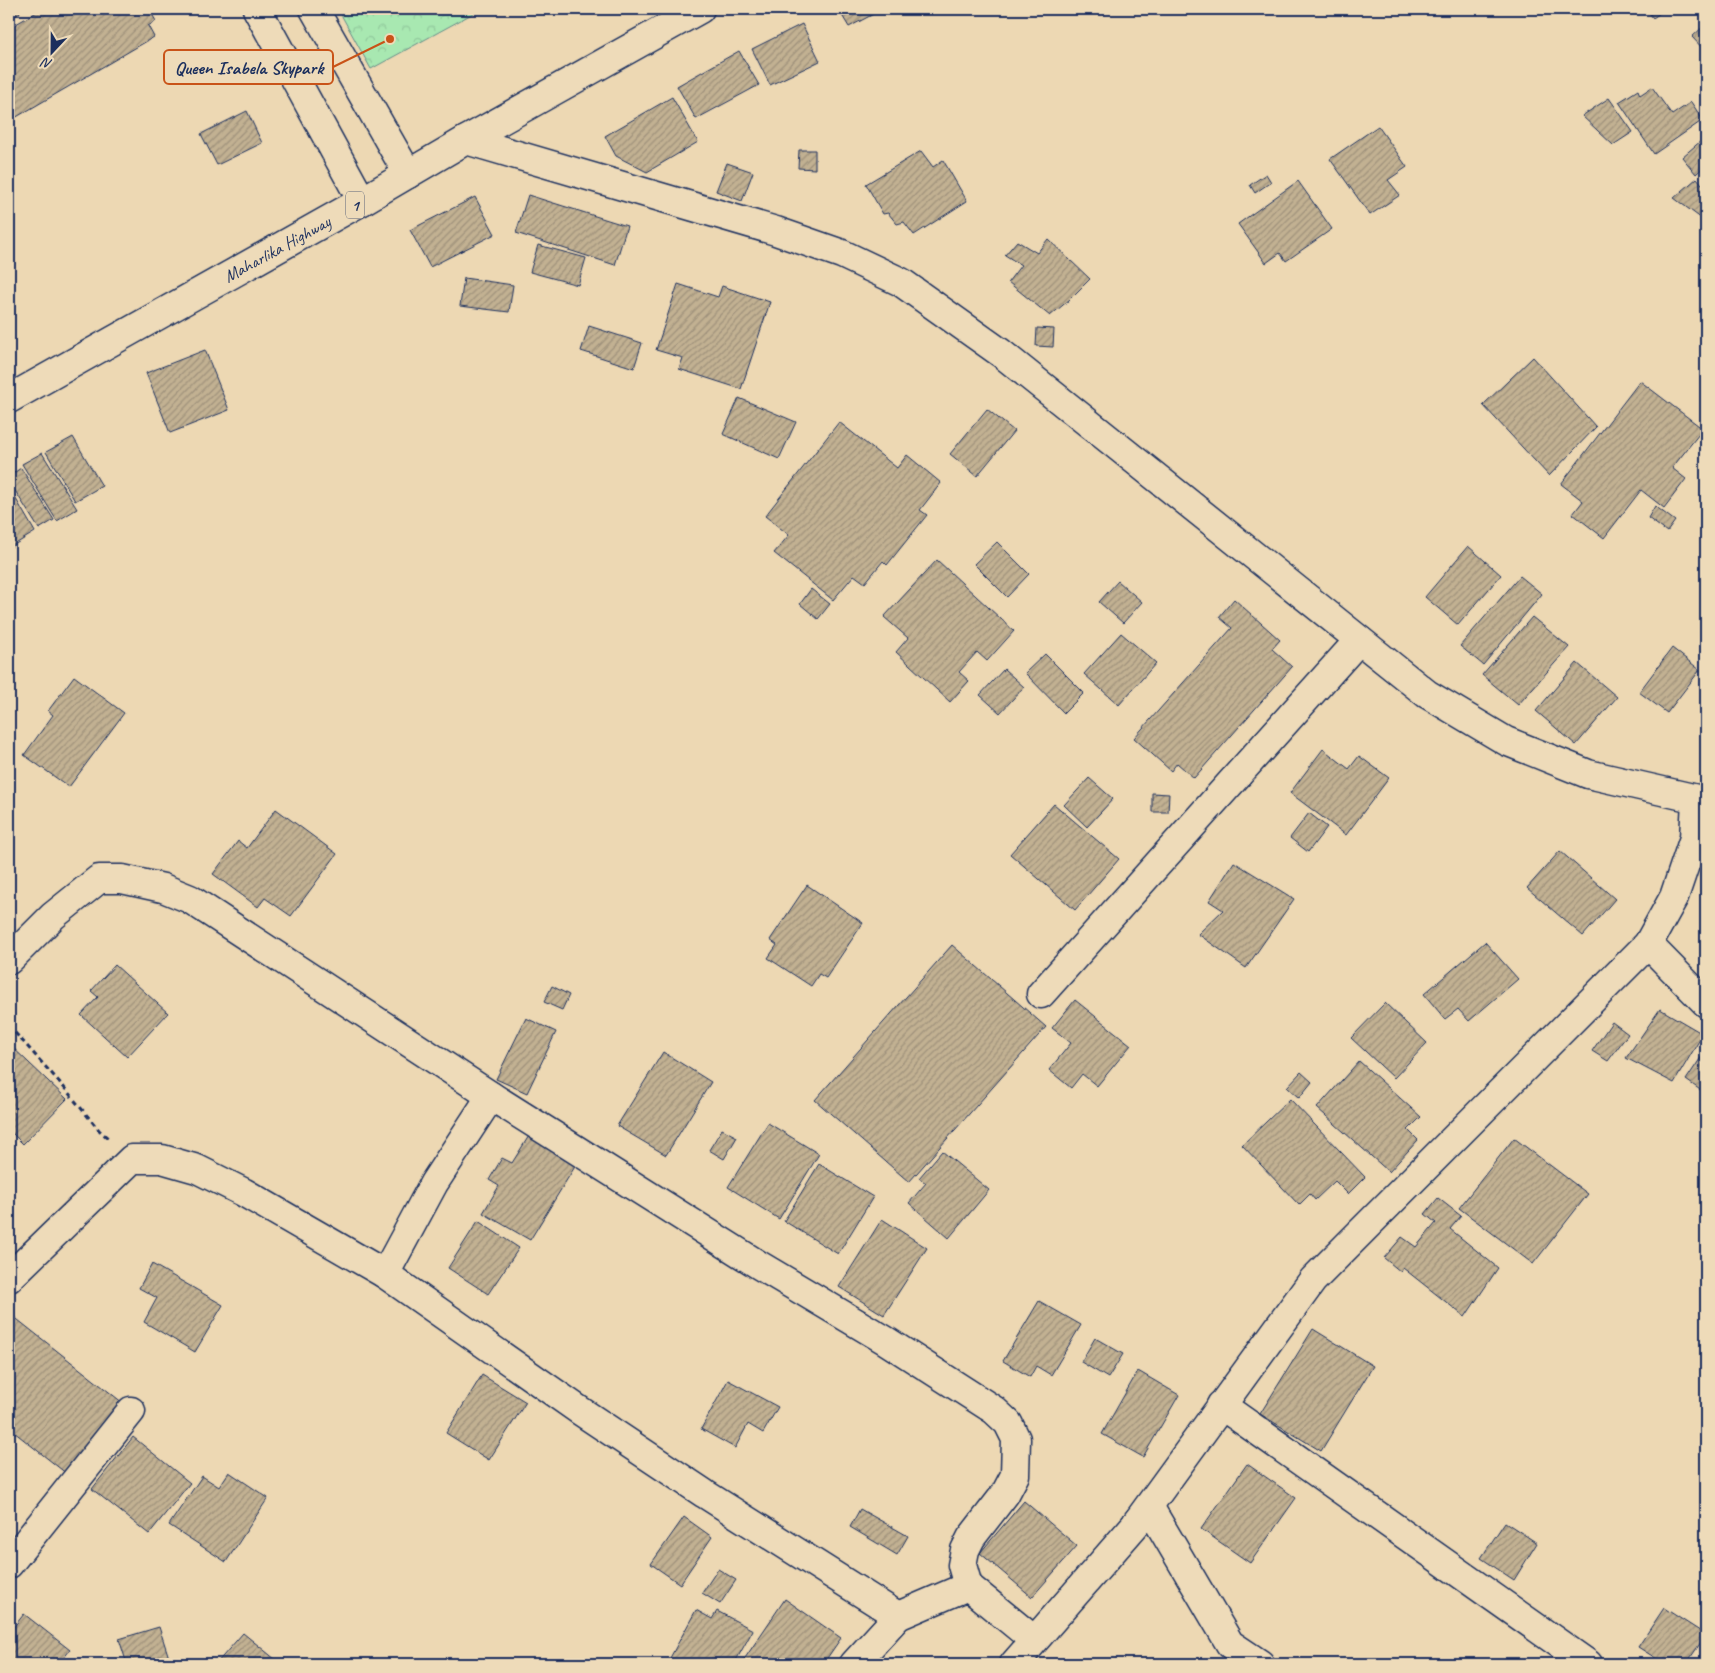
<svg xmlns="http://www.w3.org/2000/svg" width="1715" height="1673" viewBox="0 0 1715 1673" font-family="Caveat,sans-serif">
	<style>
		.forest { fill: url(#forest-crowns); stroke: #628c88 }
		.building { fill: url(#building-hatch); stroke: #1b2f5e }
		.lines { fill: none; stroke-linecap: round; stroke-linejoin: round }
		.minor-casing { stroke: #1b2f5e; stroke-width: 31 }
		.trunk-casing { stroke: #1b2f5e; stroke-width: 31 }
		.path { stroke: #1b2f5e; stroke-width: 3; stroke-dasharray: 5 4; stroke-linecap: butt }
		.minor { stroke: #eedbb9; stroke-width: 28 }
		.trunk { stroke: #eedbb9; stroke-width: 28 }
		.labels { text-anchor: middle; stroke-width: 4; stroke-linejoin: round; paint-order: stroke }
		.shield { fill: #eedbb9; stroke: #5a6379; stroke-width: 1 }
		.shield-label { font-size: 16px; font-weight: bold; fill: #1b2f5e }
		.street-label { font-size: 18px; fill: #1b2f5e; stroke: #eedbb9 }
		.leader { fill: none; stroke: #c95318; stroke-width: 2 }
		.callout-dot { fill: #c95318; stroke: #eedbb9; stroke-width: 2 }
		.callout { fill: #eedbb9; stroke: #c95318; stroke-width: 2 }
		.callout-label { font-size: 19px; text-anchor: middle; font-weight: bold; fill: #1b2f5e }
	</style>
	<defs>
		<pattern id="forest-crowns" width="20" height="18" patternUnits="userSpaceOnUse" patternTransform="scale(1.25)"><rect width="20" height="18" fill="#a8e8b1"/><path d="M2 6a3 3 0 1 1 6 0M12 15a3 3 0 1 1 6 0" fill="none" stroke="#90c79b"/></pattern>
		<pattern id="building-hatch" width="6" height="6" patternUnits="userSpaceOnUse" patternTransform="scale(1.25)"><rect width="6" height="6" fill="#c2b192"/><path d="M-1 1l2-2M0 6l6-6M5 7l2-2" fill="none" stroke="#9d907a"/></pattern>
	</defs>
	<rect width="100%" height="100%" fill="#edd8b3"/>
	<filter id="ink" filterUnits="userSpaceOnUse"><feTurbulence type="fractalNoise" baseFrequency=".02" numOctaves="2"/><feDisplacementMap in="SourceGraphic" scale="10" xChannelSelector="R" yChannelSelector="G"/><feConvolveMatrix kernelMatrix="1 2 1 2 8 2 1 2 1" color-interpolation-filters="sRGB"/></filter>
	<g filter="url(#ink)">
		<path class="forest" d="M338,9h143l-110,60z"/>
		<g class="building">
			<path d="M9,9h9l2,4 -11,6z"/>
			<path d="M42,9h107l7,12 -8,5 6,11 -141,82 -4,-7v-84z"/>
			<path d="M845,9h38l-34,18 -9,-15z"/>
			<path d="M1646,9h20l-13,9z"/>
			<path d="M802,24l18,37 -50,24 -18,-36z"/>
			<path d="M1706,24v28l-14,-15z"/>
			<path d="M739,51l20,34 -63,34 -19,-33z"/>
			<path d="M1652,87l20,28 19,-13 12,18 -49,34 -35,-52 19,-12 2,5z"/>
			<path d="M672,97l26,45 -51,30 -31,-16 -11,-20z"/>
			<path d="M1609,98l24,34 -20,13 -31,-29z"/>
			<path d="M247,111l15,32 -45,22 -16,-31z"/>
			<path d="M1378,126l29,41 -19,13 12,15 -30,20 -40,-56z"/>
			<path d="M1702,140l4,6v19l-10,9 -14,-17z"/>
			<path d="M799,150h16v19l-17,-1z"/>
			<path d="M921,151l12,16 10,-7 24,41 -53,34 -10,-13 -7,2 -9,-11 -5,1 -17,-30z"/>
			<path d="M727,163l26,9 -11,29 -26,-10z"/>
			<path d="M1266,174l5,8 -16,11 -5,-8z"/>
			<path d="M1697,178l9,11v33l-32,-24z"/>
			<path d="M1298,181l34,48 -46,32 -6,-8 -14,10 -28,-39z"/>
			<path d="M528,195l99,31 -12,39 -99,-32z"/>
			<path d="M475,197l20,37 -65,33 -20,-37z"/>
			<path d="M1048,239l42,40 -21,21 -19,16 -42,-34 13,-17 -16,-10 12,-14 20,12z"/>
			<path d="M538,245l48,13 -8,27 -48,-13z"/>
			<path d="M464,278l49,7 -4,27 -49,-6z"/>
			<path d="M678,284l40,13 4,-11 48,16 -29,87 -62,-20 4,-11 -27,-8z"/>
			<path d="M589,326l53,17 -8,25 -53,-17z"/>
			<path d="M1037,328l17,1 -1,18 -17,-1z"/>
			<path d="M205,350l24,60 -59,23 -24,-60z"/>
			<path d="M1533,357l63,70 -47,49 -66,-71z"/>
			<path d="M1640,381l63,48 -31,39 14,11 -22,29 -23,-18 -37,48 -31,-24 10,-13 -22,-17z"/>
			<path d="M739,398l57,24 -17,37 -56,-25z"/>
			<path d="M987,409l27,22 -37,45 -27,-22z"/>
			<path d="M839,422l58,46 10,-13 34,28 -21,27 7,5 -40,50 -4,-4 -18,22 -11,-8 -21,25 -59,-47 15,-18 -24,-19z"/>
			<path d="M73,437l29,49 -27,15 -29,-49z"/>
			<path d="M42,453l35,56 -20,12 -35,-57z"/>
			<path d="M21,468l33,52 -15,9 -30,-48v-5z"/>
			<path d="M9,487l26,45 -26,16z"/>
			<path d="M1655,506l20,15 -8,11 -19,-14z"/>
			<path d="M997,542l32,32 -22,23 -33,-33z"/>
			<path d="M1468,546l33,29 -43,50 -33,-28z"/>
			<path d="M937,560l77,71 -27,30 -10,-9 -18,20 10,9 -19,21 -54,-50 12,-14 -24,-21z"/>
			<path d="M1520,576l22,18 -59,71 -23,-19z"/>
			<path d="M1118,581l24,21 -19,21 -24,-21z"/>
			<path d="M811,589l19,15 -12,15 -18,-15z"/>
			<path d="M1234,599l46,41 -8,9 20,18 -98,111 -17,-15 -6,8 -37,-33 98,-110 -13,-11z"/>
			<path d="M1532,617l37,30 -51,58 -36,-30z"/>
			<path d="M1121,633l35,30 -37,42 -35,-31z"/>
			<path d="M1672,648l28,22 -33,43 -28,-21z"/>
			<path d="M1045,654l39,39 -20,20 -39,-40z"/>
			<path d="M1577,663l40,34 -41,48 -40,-34z"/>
			<path d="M1004,669l20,18 -24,26 -20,-18z"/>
			<path d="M74,676l50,37 -55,74 -45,-32 29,-40 -5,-4z"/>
			<path d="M1323,749l26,20 10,-13 30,22 -43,57 -56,-42z"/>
			<path d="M1089,778l24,21 -26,28 -23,-22z"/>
			<path d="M1152,793l17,1 -1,18h-16z"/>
			<path d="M1054,804l65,55 -44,51 -65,-56z"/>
			<path d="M276,809l61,45 -46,62 -26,-18 -7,9 -45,-33 25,-33 9,7z"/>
			<path d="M1309,813l18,14 -19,25 -18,-14z"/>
			<path d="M1560,851l55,48 -32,37 -56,-48z"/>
			<path d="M1234,862l60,37 -48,69 -48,-34 25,-24 -14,-9z"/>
			<path d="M807,885l56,38 -37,55 -7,-4 -8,12 -43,-28 9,-13 -7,-5z"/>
			<path d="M1485,942l33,37 -49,42 -11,-12 -13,10 -21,-25z"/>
			<path d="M952,945l94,82 -137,155 -94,-82z"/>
			<path d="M115,965l53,48 -41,44 -46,-42 17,-18 -7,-6z"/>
			<path d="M552,986l17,9 -7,15 -18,-8z"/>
			<path d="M1075,1000l56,45 -34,41 -15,-12 -11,14 -22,-18 22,-27 -19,-15z"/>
			<path d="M1385,1003l42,40 -33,35 -43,-40z"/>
			<path d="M1660,1009l43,25 -29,49 -48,-25z"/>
			<path d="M526,1018l30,14 -29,61 -31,-14z"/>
			<path d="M1612,1022l16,12 -20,27 -16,-10z"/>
			<path d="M9,1044l58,55 -44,45 -14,-14z"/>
			<path d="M1706,1050v44l-20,-14z"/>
			<path d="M663,1052l48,30 -45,73 -49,-29z"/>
			<path d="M1359,1061l62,56 -13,13 10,10 -29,32 -72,-64z"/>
			<path d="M1301,1072l11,10 -13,16 -12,-11z"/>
			<path d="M1290,1099l75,78 -17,17 -13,-13 -20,19 -5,-6 -11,11 -57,-60z"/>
			<path d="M768,1123l51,31 -40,65 -51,-32z"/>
			<path d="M722,1129l15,8 -13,22 -15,-9z"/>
			<path d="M532,1131l47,29 -49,80 -47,-27 16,-27 -10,-6 13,-22 10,5z"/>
			<path d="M1514,1138l74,56 -55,70 -74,-56z"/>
			<path d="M942,1151l47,39 -40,48 -40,-35 17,-20 -7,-5z"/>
			<path d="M819,1164l54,33 -35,57 -54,-33z"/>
			<path d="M1438,1198l23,18 -11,13 48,39 -33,49 -62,-49 -2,4 -17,-14 18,-21 14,10 20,-24 -11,-9z"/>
			<path d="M882,1219l45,29 -43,67 -45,-28z"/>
			<path d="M478,1221l41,27 -31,46 -40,-26z"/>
			<path d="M152,1264l71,41 -28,47 -51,-30 13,-24 -18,-10z"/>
			<path d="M1039,1301l42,24 -30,50 -15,-9 -6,11 -27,-16z"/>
			<path d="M13,1316l110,87 -56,71 -58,-46v-106z"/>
			<path d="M1313,1329l60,37 -52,85 -61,-37z"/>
			<path d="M1095,1338l28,16 -15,24 -27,-16z"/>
			<path d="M1138,1371l41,24 -36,62 -41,-23z"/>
			<path d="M482,1375l44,27 -37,58 -43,-27z"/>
			<path d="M728,1380l50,27 -15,26 -15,-9 -13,24 -34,-19z"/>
			<path d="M133,1437l57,46 -41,51 -57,-45z"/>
			<path d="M1247,1464l49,34 -46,65 -49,-34z"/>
			<path d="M229,1472l39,26 -42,64 -57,-37 33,-49 17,11z"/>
			<path d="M1024,1501l53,45 -45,51 -52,-44z"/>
			<path d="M860,1509l48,27 -11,19 -47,-28z"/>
			<path d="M684,1517l28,20 -32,47 -29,-20z"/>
			<path d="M1505,1522l32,21 -23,37 -33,-22z"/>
			<path d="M718,1569l18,11 -16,24 -18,-11z"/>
			<path d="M785,1599l56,39 -18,26h-82z"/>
			<path d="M1664,1608l42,27 -20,29h-21l-27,-17z"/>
			<path d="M696,1610l16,9 5,-8 36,19 -19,34h-52l-12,-6z"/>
			<path d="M24,1614l46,36 -11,14h-50v-31z"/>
			<path d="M159,1627l12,37h-44l-8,-25z"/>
			<path d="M243,1633l38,31h-65z"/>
		</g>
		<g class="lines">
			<g class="minor-casing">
				<g id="minor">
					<path d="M257,9l105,192"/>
					<path d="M314,9l94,165"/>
					<path d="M466,140l310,91 66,23 59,28 100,71 426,341 79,47 82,33 118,27"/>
					<path d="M1648,944l58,59"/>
					<path d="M9,960l44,-44 46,-37h23l41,9 27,11 301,197"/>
					<path d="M1041,994l318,-354"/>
					<path d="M385,1274l194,136 126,84 193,122"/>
					<path d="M9,1278l123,-119h30l35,10 46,23 142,82 49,-91 57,-87 268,169 126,75 109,70 14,13 8,16 -1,36 -10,19 -34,44 -6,12 -3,15 6,21 66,54"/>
					<path d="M1221,1405l367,259"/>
					<path d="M1137,1522l176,-242 335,-336 26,-47 20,-59 2,-38"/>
					<path d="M1137,1522l13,-14 80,136 30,20"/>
					<path d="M9,1564l122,-153"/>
					<path d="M854,1664l44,-48 70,-30"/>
					<path d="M1014,1664l135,-155"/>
				</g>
			</g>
			<g class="trunk-casing">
				<path id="trunk" d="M9,399l353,-198 104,-61 234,-131"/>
			</g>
			<path class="path" d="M9,1026l53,59 37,45 9,8"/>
			<use href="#minor" class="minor"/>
			<use href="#trunk" class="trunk"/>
		</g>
	</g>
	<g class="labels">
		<rect class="shield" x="346" y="191.5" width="18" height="27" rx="4"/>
		<g class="shield-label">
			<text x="355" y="211">1</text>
		</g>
		<g class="street-label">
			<text transform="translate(277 249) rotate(-29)" y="6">Maharlika Highway</text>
		</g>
	</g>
	<path class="leader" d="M390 39L333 67"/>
	<circle class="callout-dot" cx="390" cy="39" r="5"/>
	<rect class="callout" x="164" y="50" width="169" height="34" rx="5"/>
	<g class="callout-label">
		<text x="249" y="74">Queen Isabela Skypark</text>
	</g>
	<rect width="1715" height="1673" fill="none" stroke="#eedbb9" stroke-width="30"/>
	<rect x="15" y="15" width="1685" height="1643" fill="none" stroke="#1b2f5e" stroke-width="2" filter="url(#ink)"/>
	<g transform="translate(52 52) rotate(202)" stroke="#eedbb9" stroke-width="4" paint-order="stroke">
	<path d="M0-4L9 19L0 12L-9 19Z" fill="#1b2f5e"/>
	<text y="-8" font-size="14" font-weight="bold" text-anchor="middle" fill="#1b2f5e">N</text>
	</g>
</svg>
